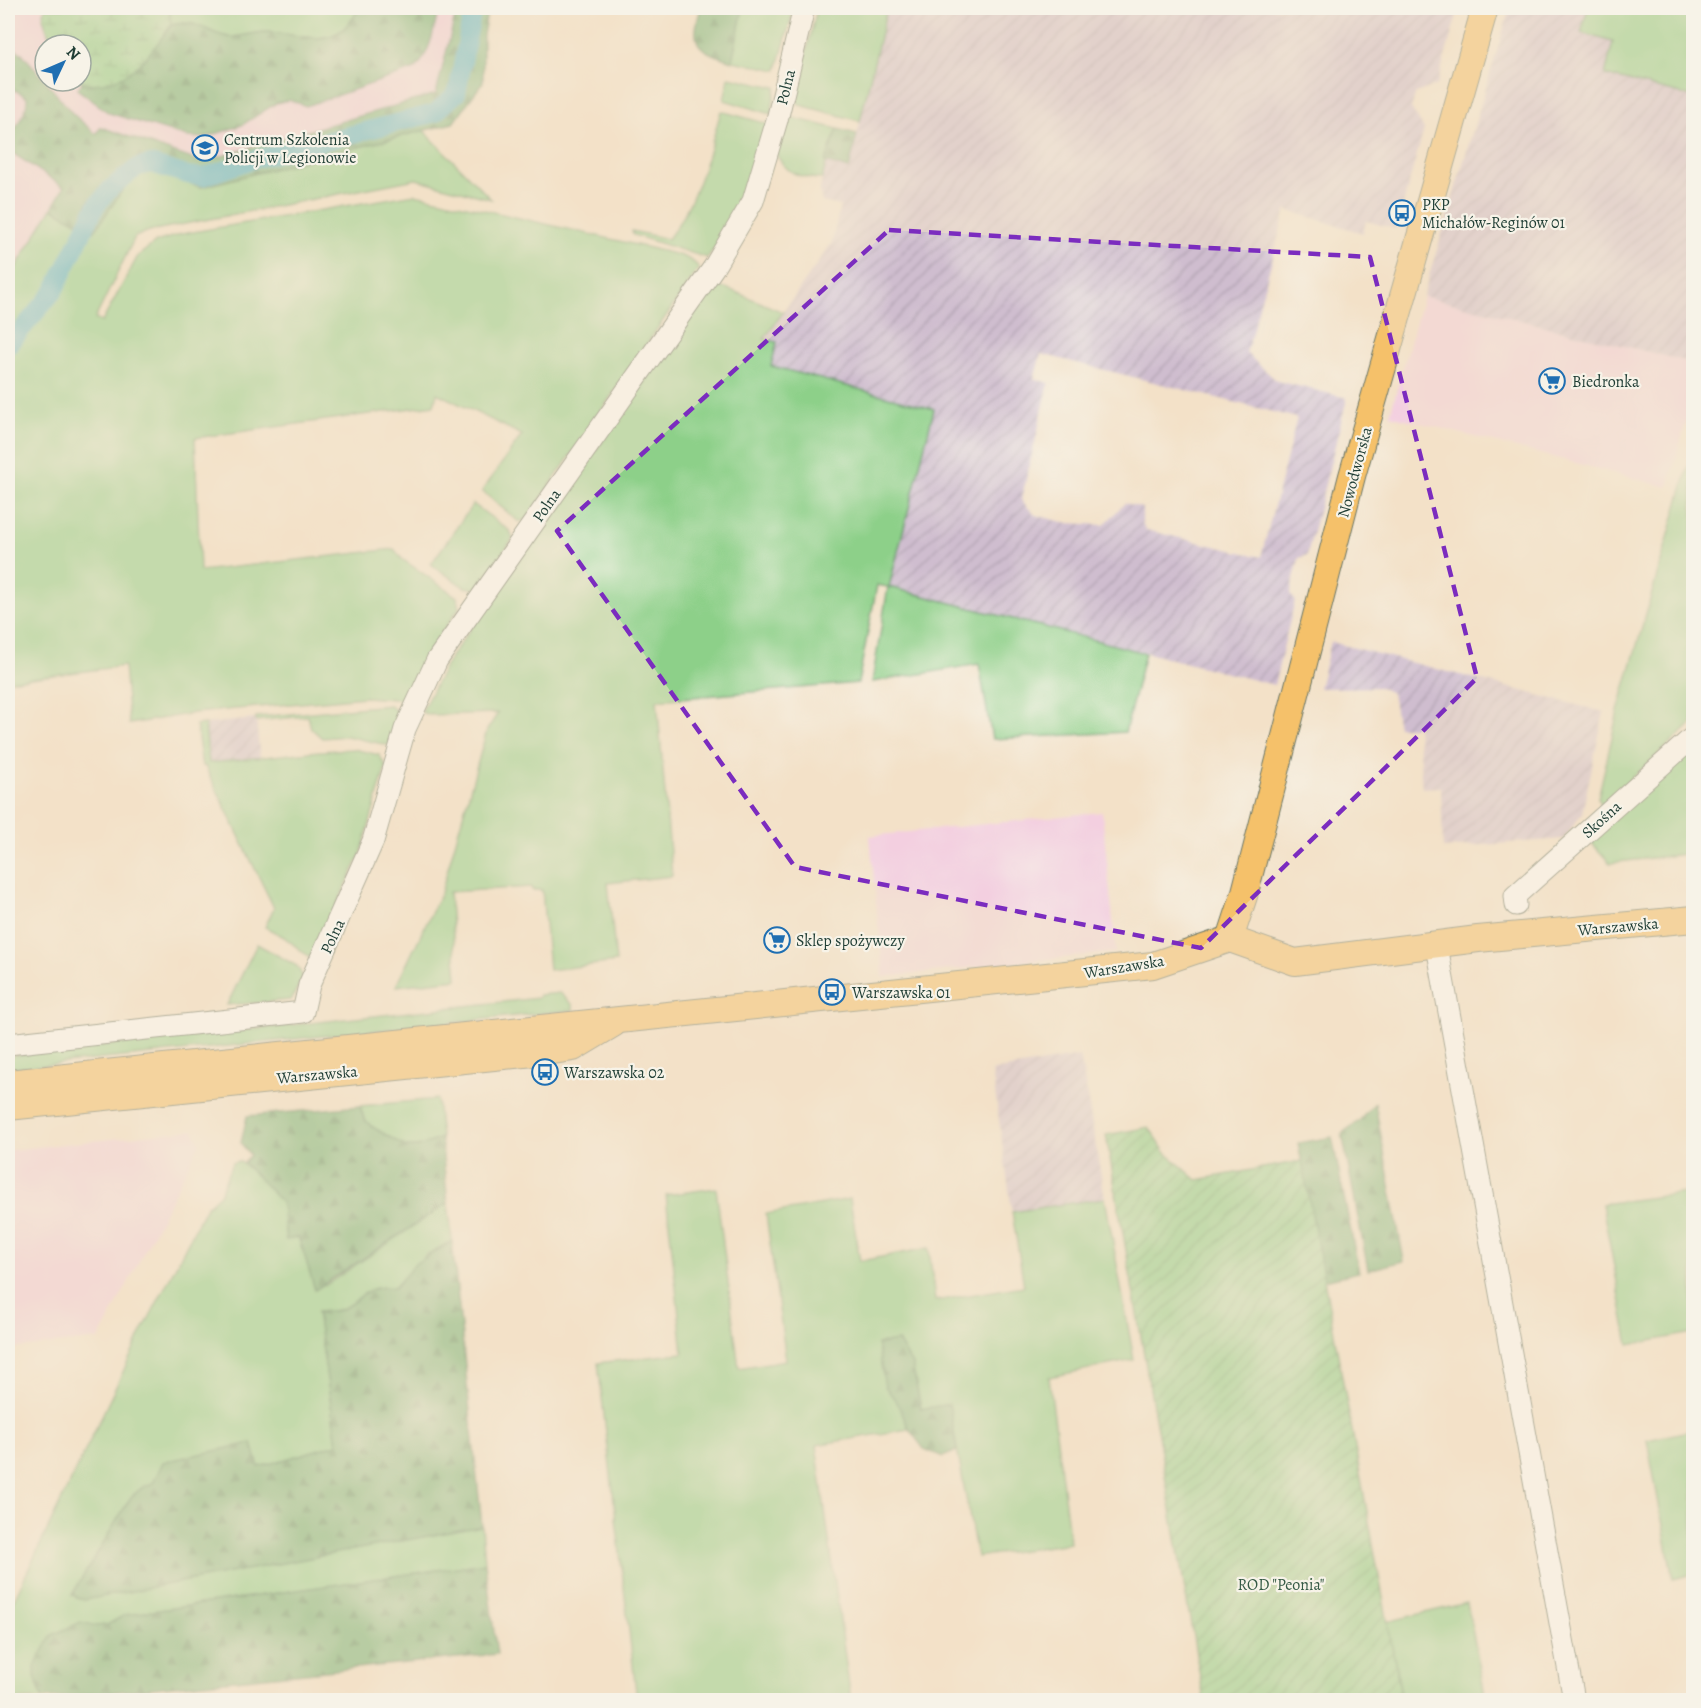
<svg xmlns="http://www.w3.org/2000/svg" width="1701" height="1708" viewBox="0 0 1701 1708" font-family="Alegreya,serif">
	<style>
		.built { fill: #f3cfe0; fill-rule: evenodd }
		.industrial { fill: url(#industrial-furrows); fill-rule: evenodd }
		.grass { fill: #8dd089; stroke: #56865e; stroke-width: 1.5 }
		.forest { fill: url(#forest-firs); stroke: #487854; stroke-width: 1.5 }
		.wetland { fill: url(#wetland-marsh); stroke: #56865e; stroke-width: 1.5 }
		.garden { fill: url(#garden-furrows); stroke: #56865e; stroke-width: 1.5 }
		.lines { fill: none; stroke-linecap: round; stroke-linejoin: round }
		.canal { stroke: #44aec3; stroke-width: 18 }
		.minor-casing { stroke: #697668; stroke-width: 23 }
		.major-casing { stroke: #697668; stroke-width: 28 }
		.minor { stroke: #fff; stroke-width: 21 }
		.major { stroke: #f5c16b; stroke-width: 26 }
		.marked { fill: none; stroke: #7b2cbf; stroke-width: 4.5; stroke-dasharray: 12 8; stroke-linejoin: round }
		.labels { text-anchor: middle; stroke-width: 4.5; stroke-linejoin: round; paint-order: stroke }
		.street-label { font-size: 16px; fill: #1f3d34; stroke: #f7f3e8 }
		.poi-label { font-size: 16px; fill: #1f3d34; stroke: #f7f3e8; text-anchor: start }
		.park-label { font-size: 16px; fill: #355a45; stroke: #f7f3e8 }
	</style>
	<defs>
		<pattern id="industrial-furrows" width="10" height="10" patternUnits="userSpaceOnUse" patternTransform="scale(1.5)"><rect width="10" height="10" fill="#cfbdcf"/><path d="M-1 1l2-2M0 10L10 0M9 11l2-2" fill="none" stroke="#b1a3b2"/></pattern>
		<pattern id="forest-firs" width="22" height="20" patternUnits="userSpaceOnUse" patternTransform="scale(1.5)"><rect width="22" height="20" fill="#72b275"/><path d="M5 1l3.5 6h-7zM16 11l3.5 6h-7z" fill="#5d9261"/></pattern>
		<pattern id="wetland-marsh" width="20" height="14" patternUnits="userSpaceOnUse" patternTransform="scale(1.5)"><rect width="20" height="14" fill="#8dd089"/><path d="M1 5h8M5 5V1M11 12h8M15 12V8" fill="none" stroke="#73aa71"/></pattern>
		<pattern id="garden-furrows" width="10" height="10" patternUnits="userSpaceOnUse" patternTransform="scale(1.5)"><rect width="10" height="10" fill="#8dd089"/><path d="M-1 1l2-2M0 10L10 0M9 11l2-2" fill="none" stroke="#73aa71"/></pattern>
	</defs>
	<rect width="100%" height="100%" fill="#f7f3e8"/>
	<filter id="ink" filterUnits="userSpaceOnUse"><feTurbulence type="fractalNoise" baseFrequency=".0167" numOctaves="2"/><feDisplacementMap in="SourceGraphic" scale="12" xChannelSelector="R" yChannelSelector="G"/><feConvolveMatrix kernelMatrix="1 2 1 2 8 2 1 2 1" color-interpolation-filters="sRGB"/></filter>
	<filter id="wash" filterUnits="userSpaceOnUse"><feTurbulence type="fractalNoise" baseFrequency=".008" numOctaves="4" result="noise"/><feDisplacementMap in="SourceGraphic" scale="24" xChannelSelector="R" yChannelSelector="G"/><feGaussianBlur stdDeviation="1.35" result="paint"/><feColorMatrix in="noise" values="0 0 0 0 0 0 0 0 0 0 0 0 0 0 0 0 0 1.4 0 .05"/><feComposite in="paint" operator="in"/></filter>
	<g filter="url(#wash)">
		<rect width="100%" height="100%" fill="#f3e1c8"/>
		<g class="built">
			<path d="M8,8h449l-21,86 -235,68 -100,-35 -93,153zM45,45h36v36h-36z"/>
			<path d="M1423,296l270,67v33l-25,91 -278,-72z"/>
			<path d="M1102,812l14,140 -233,25 -13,-141z"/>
			<path d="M193,1130l7,13 -101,196 -91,10v-202l2,3z"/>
		</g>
		<g class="industrial">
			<path d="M887,8h572l-22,77 -21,8 -5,15 13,21 -28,100 -30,-8 -3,12 -77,-23 -40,143 31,28 70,17 -40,157 -8,3 -9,37 5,5 -21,85 -386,-98 45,-178 -162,-43 -7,-27 68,-96 8,-37 -18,-4 -2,-11 5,-29 24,7zM1041,354l256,64 -36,139 -115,-27 -4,-7v-15l-17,-5 -21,22 -37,-2 -32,-8 -14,-15 28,-117 -15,-4z"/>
			<path d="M1510,8h78l-7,25 32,9 -8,33 88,22v266l-270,-67z"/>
			<path d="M1331,642l273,70 -22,101 -18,26 -121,9 -2,-61 -19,1 -5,-61h-19l-6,-34 -13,-6 -60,1z"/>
			<path d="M256,719l4,39 -51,5 -4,-39z"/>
			<path d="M1080,1056l25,142 -93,14 -20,-141z"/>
		</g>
		<g class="grass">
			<path d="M169,8h189c-1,6 -5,10 -9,15 -20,27 -57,9 -83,9 -12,0 -26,6 -37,5 -24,-4 -30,-19 -58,-12z"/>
			<path d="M743,8l51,1 -17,61 -45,-9z"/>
			<path d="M817,8h70l-27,113 -60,-16 -5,-6z"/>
			<path d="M1588,8h105v89l-88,-22 8,-33 -32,-9z"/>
			<path d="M729,77l47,10 -5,27 -47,-14z"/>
			<path d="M721,111l47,13c-17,44 -30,98 -61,134l-74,-23 -1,-4 36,8c29,-38 40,-83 53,-128z"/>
			<path d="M789,117l49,12 -8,19 -8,31c-21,-1 -37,-5 -46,-26z"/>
			<path d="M423,130l68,69 -75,-20 -267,52 -14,6 -40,82 7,3 36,-66 18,-14 25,-8 234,-40 239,55c15,4 36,6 45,19l-172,251 -8,3 -37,-31 40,-56 -85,-42 -3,12 -239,33 5,133 194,-22 8,10 55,38 2,11c-19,28 -44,58 -50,92l-44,-3 -171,16 -65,11 -5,-58 -116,15v-401l44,-72 42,23 33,-48 18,-13 57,17z"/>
			<path d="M713,288h13l57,24 -19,27 13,3 -6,24 163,43 -45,178 256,66 -20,79 -133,7 -13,-75 -107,18 16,-95 -11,-2 -19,98 -201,17 15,176 -64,7 8,79 -67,8 -7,-80h-10l-1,-3 -82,5 8,87 -61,7 45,-93 46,-163 11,-17 -68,2 -9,-3 27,-51 260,-371z"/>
			<path d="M1693,451v272l-91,82 -4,-7 20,-87z"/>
			<path d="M473,504l37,27 3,8 -37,50 -12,-2 -33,-23z"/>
			<path d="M390,705l12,12 -12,27 -3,1 -41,-9 -24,2 -11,-10 -3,-12 -52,5v-4z"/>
			<path d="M205,724l4,39 110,-12 35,-2 25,6 7,11 -25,88 -49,102 -3,1 -25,-20 -19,-10 9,-19 -69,-142h-3l-6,-41z"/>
			<path d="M1693,744v109l-83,10 -21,-23z"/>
			<path d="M257,944l40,22 6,11 -12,23 -64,5z"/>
			<path d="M560,993l13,12v5l-565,59v-13l530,-58 1,-3z"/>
			<path d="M437,1099l4,39 -23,9h-12l-35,-21 -7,-7 -4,-13z"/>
			<path d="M239,1161l25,20 18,22 4,36 12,-2 16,45 12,3 122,-82 4,38 -26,14 -32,33c-29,-4 -30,10 -52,21 -7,3 -18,2 -25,3l20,132 -78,23 -116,20 -12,10 -59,98 12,5 398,-74 3,37 -360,52 -18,10 -10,1 -60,58 6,15 -35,1v-88l135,-282 63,-123 14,-13 12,-31z"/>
			<path d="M716,1188l23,180 47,-8 -20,-146 84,-15 10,62 69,-13 6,53 89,-15 -12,-74 93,-14 29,162 -85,17 21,166 -93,14 -28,-152 -28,4 -9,-45 -27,22 13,17 11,26 -93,16 35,255h-214l-39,-337 85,-10 -17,-158z"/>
			<path d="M1693,1192v141l-64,12 -27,-141z"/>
			<path d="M1693,1430v144l-20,5 -26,-139z"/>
			<path d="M1467,1603l19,97h-84l-16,-78z"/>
		</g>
		<g class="forest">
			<path d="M358,8h81c-5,20 -8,45 -24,61l-109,37 -16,-6 -14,3 -34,22 -38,13 -17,-1 -78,-24 -32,-24 5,-6 8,1 67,-40 14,-19c28,-7 34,8 58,12 11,1 25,-5 37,-5 26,0 63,18 83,-9 4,-5 8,-9 9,-15z"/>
			<path d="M457,8h31l-5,27v47l-30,41 -252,64 -56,-17 -18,13 -33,49 -42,-24 12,-21 -56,-37c-1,-20 20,-30 19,-53l-12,-7 -7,3v-47l14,7 51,61 23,20 5,-7 100,35 235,-68z"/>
			<path d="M701,8h42l-11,53c-35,-11 -43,-16 -31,-53z"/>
			<path d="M838,129l19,5 -8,35 -24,-7z"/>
			<path d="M1375,1103l29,158 -36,9 -26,-137 17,-12z"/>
			<path d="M360,1106l4,13 7,7 35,21h12l23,-9 7,65 -133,87 -16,-53 -13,3 -4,-37 -38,-40 6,-8 -9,-12 6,-27z"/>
			<path d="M1332,1137l27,135 -35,8 -26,-137z"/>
			<path d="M452,1241l30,285 -398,74 -12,-5 59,-98 12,-10 10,-4 10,-21 89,-19 7,24 78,-23 -20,-132c7,-1 18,0 25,-3 22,-11 23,-25 52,-21l22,-25z"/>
			<path d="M898,1341l14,23 9,45 28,-5 8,47 -14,6 -19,-8 -15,-20 -11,-25 -13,-18 -8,-42z"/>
			<path d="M485,1563l12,91 -454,45 -8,-23v-10l17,-31 29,-13 16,4 10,-1 18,-10z"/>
		</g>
		<path class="wetland" d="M45,8h124l2,17c-18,25 -37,54 -69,58 -8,1 -15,2 -22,-2l1,-36h-29l-9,-27z"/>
		<path class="garden" d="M1149,1127l15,24 33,29 105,-19 100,539h-198l-98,-565z"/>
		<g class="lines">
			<path class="canal" d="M8,346l46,-55 42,-85 15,-18 27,-21 13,-3 36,11 16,2 49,-17 183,-47 22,-20 16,-85"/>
		</g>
	</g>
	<g filter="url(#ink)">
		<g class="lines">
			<g class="minor-casing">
				<g id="minor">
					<path d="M1516,905l-1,-9 179,-160"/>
					<path d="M1437,946l137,754"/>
					<path d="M8,1044l295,-32 6,-27 64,-144 32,-112 32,-69 277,-393 39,-66 24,-81 27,-112"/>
				</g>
			</g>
			<g class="major-casing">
				<g id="major">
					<path d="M1230,939l14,-43 108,-420 133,-468"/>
					<path d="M8,1083l1145,-118 77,-26 65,23 183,-23 216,-20"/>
					<path d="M8,1107l545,-56 20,-3 40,-24"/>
				</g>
			</g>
			<use href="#minor" class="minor"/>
			<use href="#major" class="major"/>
		</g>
	</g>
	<path d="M0 0H1701V1708H0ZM889,230l481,27 107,421 -276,270 -406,-81 -238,-336z" fill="#f3e1c8" fill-opacity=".55" fill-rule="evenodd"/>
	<path class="marked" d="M889,230l481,27 107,421 -276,270 -406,-81 -238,-336z"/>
	<defs>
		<g id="university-ring" transform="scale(1.35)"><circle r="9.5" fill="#f7f3e8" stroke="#1f6fb2" stroke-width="1.5"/><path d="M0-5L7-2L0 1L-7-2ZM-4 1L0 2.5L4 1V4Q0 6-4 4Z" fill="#1f6fb2"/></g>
		<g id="bus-ring" transform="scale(1.35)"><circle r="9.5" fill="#f7f3e8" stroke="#1f6fb2" stroke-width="1.5"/><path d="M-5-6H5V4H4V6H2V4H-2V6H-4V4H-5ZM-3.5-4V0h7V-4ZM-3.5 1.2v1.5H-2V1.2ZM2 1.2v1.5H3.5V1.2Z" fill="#1f6fb2"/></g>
		<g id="supermarket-ring" transform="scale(1.35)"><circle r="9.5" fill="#f7f3e8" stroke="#1f6fb2" stroke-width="1.5"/><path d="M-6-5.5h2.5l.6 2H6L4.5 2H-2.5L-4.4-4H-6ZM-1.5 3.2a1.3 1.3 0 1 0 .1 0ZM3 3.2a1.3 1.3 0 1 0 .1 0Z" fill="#1f6fb2"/></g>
	</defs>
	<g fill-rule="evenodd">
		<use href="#university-ring" x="205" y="148"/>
		<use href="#bus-ring" x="1402" y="213"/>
		<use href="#supermarket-ring" x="1552" y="381"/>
		<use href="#supermarket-ring" x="777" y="940"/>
		<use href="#bus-ring" x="832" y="992"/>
		<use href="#bus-ring" x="545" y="1072"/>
	</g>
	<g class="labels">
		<g class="street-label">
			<text transform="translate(785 87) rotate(-76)" y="6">Polna</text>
			<text transform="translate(1354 472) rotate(-75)" y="6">Nowodworska</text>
			<text transform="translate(546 505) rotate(-55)" y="6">Polna</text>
			<text transform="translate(1601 819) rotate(-42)" y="6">Skośna</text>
			<text transform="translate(1618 926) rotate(-5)" y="6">Warszawska</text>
			<text transform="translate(332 936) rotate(-65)" y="6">Polna</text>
			<text transform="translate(1124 966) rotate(-9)" y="6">Warszawska</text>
			<text transform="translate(317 1074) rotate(-5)" y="6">Warszawska</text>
		</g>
		<g class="poi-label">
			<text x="224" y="145">Centrum Szkolenia<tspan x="224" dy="18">Policji w Legionowie</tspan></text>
			<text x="1422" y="210">PKP<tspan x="1422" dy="18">Michałów-Reginów 01</tspan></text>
			<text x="1572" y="387">Biedronka</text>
			<text x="796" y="946">Sklep spożywczy</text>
			<text x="852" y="998">Warszawska 01</text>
			<text x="564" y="1078">Warszawska 02</text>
		</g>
		<g class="park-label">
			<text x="1281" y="1590">ROD "Peonia"</text>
		</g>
	</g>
	<rect width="1701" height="1708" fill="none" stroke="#f7f3e8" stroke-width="30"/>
	<g transform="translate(63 63) rotate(46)"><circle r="28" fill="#f7f3e8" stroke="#a1aaa0" stroke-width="1.5"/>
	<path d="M0-4.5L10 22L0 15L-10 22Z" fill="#1f6fb2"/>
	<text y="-9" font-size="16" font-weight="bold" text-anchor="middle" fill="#1f3d34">N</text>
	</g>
</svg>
